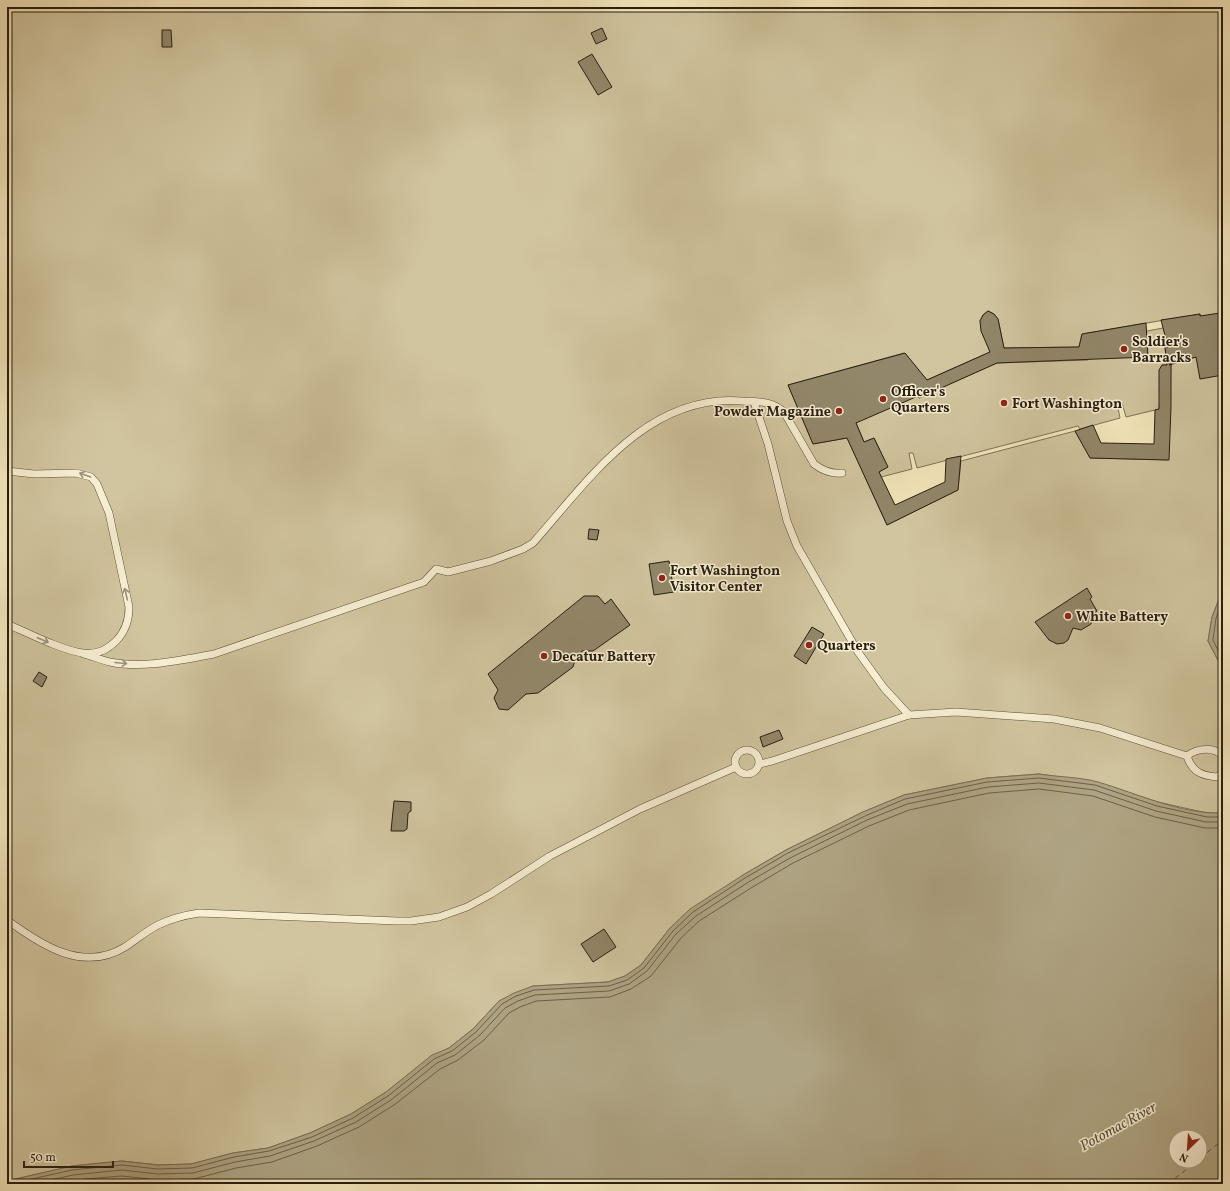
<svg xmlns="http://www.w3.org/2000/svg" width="1230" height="1191" viewBox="0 0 1230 1191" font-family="Vollkorn,serif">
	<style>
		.green { fill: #d1c59f; stroke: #7c7258; fill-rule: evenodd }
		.water { fill: #aea382; stroke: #786e55; fill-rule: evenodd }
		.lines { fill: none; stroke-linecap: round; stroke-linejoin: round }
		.shore { stroke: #6a604a; stroke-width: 1 }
		.ferry { stroke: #5d533f; stroke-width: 1; stroke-dasharray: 5 4; stroke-linecap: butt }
		.building { fill: #92876a; stroke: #271e12 }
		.lane-casing { stroke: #5a503c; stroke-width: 8 }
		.lane { stroke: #f8efd3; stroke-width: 7 }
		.oneway { stroke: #9a917c }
		.poi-dot { fill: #8f2418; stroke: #f8efd3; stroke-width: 1.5 }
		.labels { text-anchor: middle; stroke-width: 3; stroke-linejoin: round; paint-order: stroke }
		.poi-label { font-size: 14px; font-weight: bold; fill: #271e12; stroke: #f8efd3; text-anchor: start }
		.water-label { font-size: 15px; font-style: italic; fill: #5d533f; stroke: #f8efd3 }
	</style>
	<rect width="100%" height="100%" fill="#f4e7bc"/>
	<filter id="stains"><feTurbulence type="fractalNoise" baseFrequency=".005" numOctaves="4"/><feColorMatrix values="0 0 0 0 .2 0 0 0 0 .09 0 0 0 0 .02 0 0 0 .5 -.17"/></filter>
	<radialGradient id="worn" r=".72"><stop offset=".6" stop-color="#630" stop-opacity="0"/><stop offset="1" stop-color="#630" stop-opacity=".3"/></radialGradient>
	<g class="green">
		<path d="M7,7h1216v582l-11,28 -4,24 15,29v143h-16l-49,-11 -62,-20 -57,-8 -52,4 -83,17 -41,17 -77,38 -43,25 -73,53 -29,37 -16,11 -17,6 -75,4 -34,15 -26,28 -24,19 -17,8 -46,36 -35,22 -41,19 -42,15 -35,5 -42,11 -33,1 -36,-4 -50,5 -65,15zM988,311l6,3 4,5 6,29 75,-1 3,-13 118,-20 3,41 -32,9 -3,96 -78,-2 -15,-27 -114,30 -3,29 -71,35 -40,-87 -34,6 -25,-59 116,-32 23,27 63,-28 -10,-31 3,-6z"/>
		<path d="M1163,328l22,14 -20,6 2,17h-5l-3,44 -33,8 -4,-14h-5l3,15 -40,11 -2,-3 -161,42 -4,-15h-4l3,16 -31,8 -2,-5 9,-5 -14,-29 -10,4 -9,-22 48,-46 16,23 78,-34 91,-3 6,-19z"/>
	</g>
	<g class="water">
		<path d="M1223,589v81l-15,-29 4,-24z"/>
		<path d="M1039,774c18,3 42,3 59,8 41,12 81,32 125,31v371h-1216v-3l65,-15 50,-5 36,4 33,-1 42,-11 35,-5 42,-15 41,-19 35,-22 46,-37 17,-7 24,-19 26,-28 15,-8 19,-7 75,-4 17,-6 16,-11 29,-37 20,-19 53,-34 43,-25 77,-38 41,-17 83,-17zM1176,1137h24v24h-24z"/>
	</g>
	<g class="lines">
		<g class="shore">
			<path d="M1223,599l-7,19 -3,22 10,21"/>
			<path d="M10,1184l62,-14 50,-5 36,4 34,-1 42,-11 35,-6 43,-14 41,-19 35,-22 46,-37 18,-8 24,-19 26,-28 14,-8 18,-6 75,-4 18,-6 17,-12 29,-37 20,-19 52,-34 43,-25 77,-37 40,-17 82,-17 52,-4 56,7 62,21 50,11h16"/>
			<path d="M33,1184l40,-9 49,-5 36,4 35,-1 42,-11 35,-6 44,-15 42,-19 35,-22 46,-37 18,-8 25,-20 25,-27 13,-7 17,-6 74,-4 20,-7 18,-13 29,-37 20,-18 51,-33 43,-25 77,-38 40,-16 81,-17 51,-4 55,7 62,21 50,11h17"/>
			<path d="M59,1184l15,-4 48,-4 36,4 36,-1 42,-11 36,-6 45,-16 42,-19 35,-22 46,-36 18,-9 26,-20 25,-27 11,-6 16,-6 74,-4 21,-8 20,-13 30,-38 18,-17 52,-33 42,-25 76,-37 40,-16 80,-17 50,-4 54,7 62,21 50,11h18"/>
		</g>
		<g class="ferry">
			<path d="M1200,1158l23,-18"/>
			<path d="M1168,1184l29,-23"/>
		</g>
	</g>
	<g class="building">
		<path d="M602,28l5,11 -11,5 -5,-11z"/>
		<path d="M162,30h9l1,17h-10z"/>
		<path d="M592,54l20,33 -14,8 -20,-33z"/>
		<path d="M988,311l6,3 4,5 6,29 75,-1 3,-13 64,-11 2,34 -151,6 -78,35 -1,-2 -62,27 8,19 10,-4 14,29 -9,5 16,33 50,-23 1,-23 15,-3 -3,34 -71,35 -40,-87 -34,6 -25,-59 117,-32 22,27 63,-28 -9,-21 -1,-10 3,-6z"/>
		<path d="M1220,313l3,34v28l-23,4 -4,-22 -27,8 2,-1v43l-2,53 -79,-2 -15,-27 18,-6 8,18 53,1 1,-34 4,-1v-39l3,-5h5l-1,-7 2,-2h-2l-1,-9h3l-7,-27 39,-6v2z"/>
		<path d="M589,529l10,1 -2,10 -9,-1z"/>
		<path d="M669,561l5,31 -20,3 -5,-31z"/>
		<path d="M1087,588l5,9 -2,2 7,12 -4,4 -2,9 -10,6 -8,-2 -5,12 -4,3 -7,1 -8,-4 -14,-18z"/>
		<path d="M584,596h14l7,8 6,-5 19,26 -37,26h-11l-7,9 -2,7 -35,26 -12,1 -18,16 -9,-1 -5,-11 4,-8 -10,-16z"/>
		<path d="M812,627l12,7 -18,30 -12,-8z"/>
		<path d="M39,672l8,5 -5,10 -9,-6z"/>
		<path d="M779,730l4,9 -20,8 -3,-10z"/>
		<path d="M394,801l17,1v9l-3,2 -1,16 -3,2h-13z"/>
		<path d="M604,929l12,18 -23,15 -12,-18z"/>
	</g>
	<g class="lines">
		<g class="lane-casing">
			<g id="lane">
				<path d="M754,402l14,42 19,77 10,25 61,106 26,36 25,27"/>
				<path d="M7,471l27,3 42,-1 15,4 6,7 12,29 20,94c0,12 -4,25 -13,34 -20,21 -43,11 -66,2 -15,-6 -29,-13 -43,-19"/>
				<path d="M84,654c8,2 17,6 26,8 33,7 71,-2 104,-8l210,-72 12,-13 12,3 43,-11 32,-12 10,-6c55,-62 113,-149 208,-142 16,1 30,-1 43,11l30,52c9,7 17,10 28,9"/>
				<circle cx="747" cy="762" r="12"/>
				<path d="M1187,756c5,16 15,20 31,21l5,-6"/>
				<path d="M1187,756c10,-8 28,-10 36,1"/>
				<path d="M760,764l12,-3 137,-46 47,-3 98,7 46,9 87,28"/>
				<path d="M7,920c34,25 76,53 118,27 11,-7 21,-16 33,-22 12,-6 28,-10 41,-12l198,8h14l28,-4 28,-10 24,-13 59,-38 90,-47 96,-42"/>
			</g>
		</g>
		<use href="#lane" class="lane"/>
	</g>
	<defs><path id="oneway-shaft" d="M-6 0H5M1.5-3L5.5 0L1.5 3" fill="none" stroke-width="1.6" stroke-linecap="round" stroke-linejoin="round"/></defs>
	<g class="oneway">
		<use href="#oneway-shaft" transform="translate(85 475) rotate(-160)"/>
		<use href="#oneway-shaft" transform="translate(126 594) rotate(-103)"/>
		<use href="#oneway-shaft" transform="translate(43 640) rotate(23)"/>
		<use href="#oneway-shaft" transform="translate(121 663) rotate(5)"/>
	</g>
	<g class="poi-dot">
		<circle cx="1124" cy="349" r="4"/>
		<circle cx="883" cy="399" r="4"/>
		<circle cx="1004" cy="403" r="4"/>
		<circle cx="839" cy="411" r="4"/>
		<circle cx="662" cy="578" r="4"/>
		<circle cx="1068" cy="616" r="4"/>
		<circle cx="809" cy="645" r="4"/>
		<circle cx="544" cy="656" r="4"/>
	</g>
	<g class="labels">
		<g class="poi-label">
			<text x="1132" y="346">Soldier's<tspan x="1132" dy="16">Barracks</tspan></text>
			<text x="891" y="396">Officer's<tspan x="891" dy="16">Quarters</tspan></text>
			<text x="1012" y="408">Fort Washington</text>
			<text x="831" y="416" text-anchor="end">Powder Magazine</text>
			<text x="670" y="575">Fort Washington<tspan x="670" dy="16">Visitor Center</tspan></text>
			<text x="1076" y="621">White Battery</text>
			<text x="817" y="650">Quarters</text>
			<text x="552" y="661">Decatur Battery</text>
		</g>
		<g class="water-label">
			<text transform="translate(1118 1126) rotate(-29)" y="5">Potomac River</text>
		</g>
	</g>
	<rect width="1230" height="1191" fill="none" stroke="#f4e7bc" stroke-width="24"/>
	<rect x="8" y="8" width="1214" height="1175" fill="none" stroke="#271e12" stroke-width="2"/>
	<rect x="12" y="12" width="1206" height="1167" fill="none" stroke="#271e12"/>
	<g transform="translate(1188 1149) rotate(205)"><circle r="19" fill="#f8efd3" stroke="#a49b86"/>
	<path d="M0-3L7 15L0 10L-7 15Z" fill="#8f2418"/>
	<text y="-6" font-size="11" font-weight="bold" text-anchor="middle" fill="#271e12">N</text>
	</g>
	<path d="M24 1161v6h89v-6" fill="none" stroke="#271e12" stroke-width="2"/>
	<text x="30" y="1161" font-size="12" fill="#271e12" stroke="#f8efd3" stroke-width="3" paint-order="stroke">50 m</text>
	<rect width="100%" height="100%" filter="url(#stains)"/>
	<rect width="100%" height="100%" fill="url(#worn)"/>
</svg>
